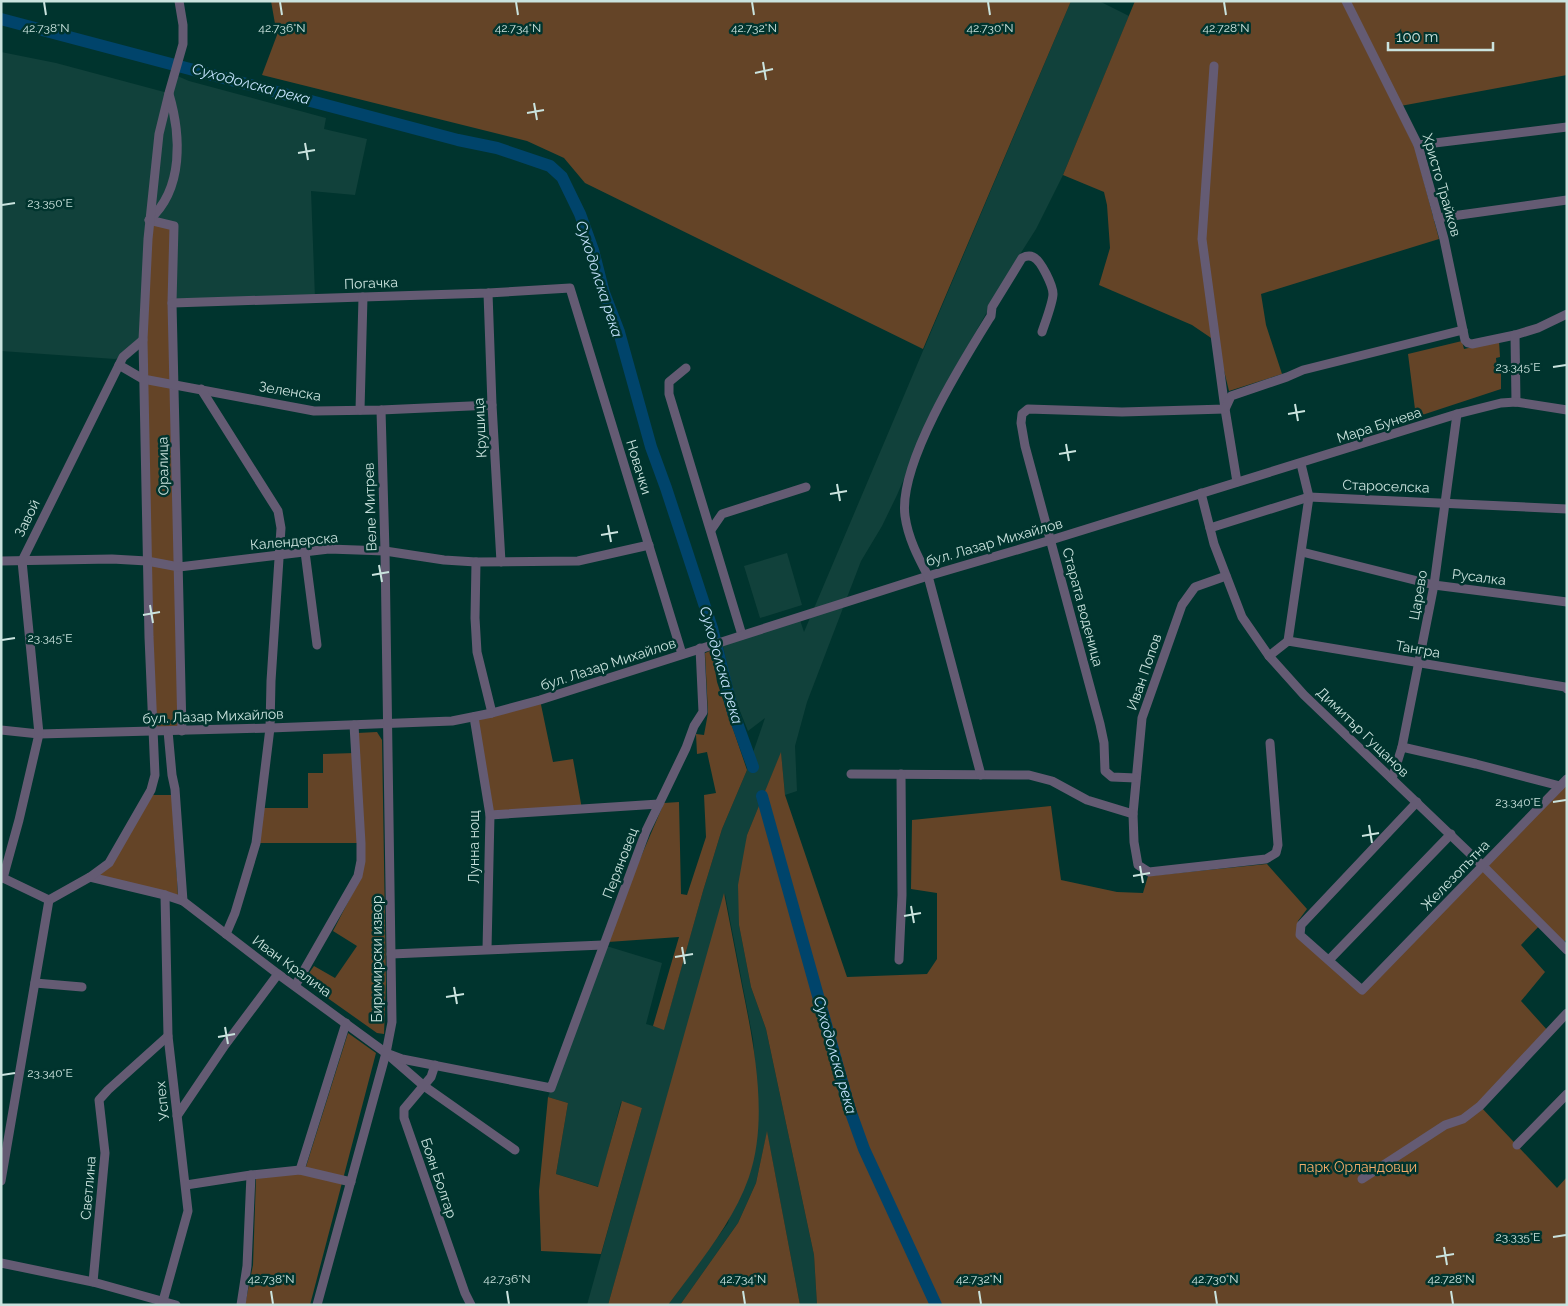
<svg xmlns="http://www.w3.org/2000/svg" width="1568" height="1306" viewBox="0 0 1568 1306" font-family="Raleway,sans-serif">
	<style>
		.built { fill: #11413b }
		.green { fill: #644427 }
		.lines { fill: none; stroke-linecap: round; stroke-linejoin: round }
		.river { stroke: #00446b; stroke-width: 12 }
		.minor { stroke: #645b73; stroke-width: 9 }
		.ticks { fill: none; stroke: #cae3de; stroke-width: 2 }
		.labels { text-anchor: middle; stroke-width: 5; stroke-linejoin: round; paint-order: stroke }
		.street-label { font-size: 14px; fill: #cae3de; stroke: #00342e }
		.park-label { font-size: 14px; fill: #f5ad6a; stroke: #00342e }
		.water-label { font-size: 15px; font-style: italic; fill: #c3e2fc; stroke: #00342e }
		.ticks-label { font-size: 12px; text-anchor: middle; fill: #cae3de; stroke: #00342e; stroke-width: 5; stroke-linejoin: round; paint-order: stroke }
	</style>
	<rect width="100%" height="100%" fill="#00342e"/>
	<g class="built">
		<path d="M1071,1h28l30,15 -66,159 -27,54 -19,30 -76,134 -44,102 -15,31 -21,35 -54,141 -12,44 2,45 -12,4 -4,-42 -34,82 -8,90 12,62 15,42 48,226 3,50h-17l-33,-173 -11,51 -18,40 -58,82h-12l60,-82 30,-122 -5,-62 -28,-145 -117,411h-21l55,-197 -21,-6 -22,85 -43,-13 12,-71 -20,-6 55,-152 59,18 -16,61 18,5 39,-138 19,-62 25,-59 18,-52 -17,13 -14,-35 -12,-54 77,-25 5,15z"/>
		<path d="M1,52l55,11 112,30 7,-18 14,6 137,37 -2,11 43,10 -12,56 -44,-4 4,107 -143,5 -29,37 -20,17 -8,2 -114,-8z"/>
		<path d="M787,553l15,52 -42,13 -16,-52z"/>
	</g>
	<g class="green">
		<path d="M271,1h800l-148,348 -338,-166 -21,-25 -37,-17 -265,-66 15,-40z"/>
		<path d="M1135,1h432v74l-172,32 20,41 24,91 -178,55 5,31 16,49 -53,17 -12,-49 -25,-17 -93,-40 11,-37 -3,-43 -3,-13 -41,-17z"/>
		<path d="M149,220l25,6 8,505h-30l-9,-352z"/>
		<path d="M1462,341l2,8 35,-8 1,16 -4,1 1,12h4v19l-85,28 -8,-63z"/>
		<path d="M712,650l5,32 30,88 -25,59 -19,62 -39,139 -11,-4 26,-89 -71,5 26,-69 30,-70 15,-1 2,92 6,1 19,-58 -2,-42 12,-2 -9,-41 -10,2 -1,-20 8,1 4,-22 -3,-60z"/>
		<path d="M540,700l13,62 20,-3 9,50 -92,6 -16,-98z"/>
		<path d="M377,732l5,8 4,242 -2,52 -7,-1 -65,-46 3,-6 -8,-5 7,-10 21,12 22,-32 -24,-15 28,-54 -4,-144z"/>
		<path d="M781,752l4,43 62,182 80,-3 10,-15v-66l-26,-4 1,-69 139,-14 10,74 56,12 26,1 5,-17 119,-12 40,45 -9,12 -1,16 65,57 205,-210v155l-3,3 -21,-20 -22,23 24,27 -24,29 28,31 -69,74 77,82 10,-11v128h-750l-3,-50 -48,-226 -15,-42 -12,-62 -1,-40 9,-50z"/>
		<path d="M355,753l6,90h-105l5,-35h47v-35h15v-19z"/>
		<path d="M153,795h19l6,101 -82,-21z"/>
		<path d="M724,893c6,31 12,62 18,93 12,59 27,133 7,191 -17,48 -51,87 -81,128h-60z"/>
		<path d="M348,1033l28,20 -66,252h-65l8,-40 3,-87 48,-5z"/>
		<path d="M548,1097l20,6 -12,71 42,13 24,-86 20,7 -41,146 -60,-3 -2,-60z"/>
		<path d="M767,1131l33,174h-120l58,-82 18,-40z"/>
	</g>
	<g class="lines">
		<g class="river">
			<path d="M1,19l457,121 39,8 53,18 12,11 18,37 13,36 11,43 15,39 32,115 15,41 46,140 21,84 20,55"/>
			<path d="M762,796l88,314 14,39 72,156"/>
		</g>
		<g class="minor">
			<path d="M1346,1l72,144 26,94 21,101 3,3 4,1 43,-9 23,-7 29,-14"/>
			<path d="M1214,66l-12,173 23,170 12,73"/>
			<path d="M1418,145l149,-18"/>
			<path d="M1438,218l129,-18"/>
			<path d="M149,220l25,6 -2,77 10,428"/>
			<path d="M149,220c35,-31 32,-85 20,-126"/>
			<path d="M488,293l4,112 9,157"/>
			<path d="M172,303l316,-10 82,-5 112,366"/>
			<path d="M1515,335l1,67"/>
			<path d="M119,365l24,14 171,32 67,-1 111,-5"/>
			<path d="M686,368l-17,14v12l73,241"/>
			<path d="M201,389l77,122 3,17 -10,153 -1,47 -14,115 -21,70 -9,21"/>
			<path d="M360,410l3,-113"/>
			<path d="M1201,493l13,51 28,73 27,39 35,39 179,171 84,84"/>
			<path d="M1210,528l99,-31 258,12"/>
			<path d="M711,530l11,-16 84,-27"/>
			<path d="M305,552l12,93"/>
			<path d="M1302,552l132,33 133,17"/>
			<path d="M1,561l111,-2 35,2 32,6 150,-18 56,2 59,9 32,2 102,-1 71,-16"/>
			<path d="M476,562l-1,56 2,34 15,61"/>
			<path d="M1226,576l-31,11 -13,18 -40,113 -9,96 1,28 4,23 11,7 117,-13 10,-6 2,-8 -8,-102"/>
			<path d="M1288,641l21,-144 -8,-33"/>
			<path d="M1269,656l19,-15 277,46 2,2"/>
			<path d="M474,717l16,98 -3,134"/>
			<path d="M1,730l38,4 231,-6 182,-7 40,-8 48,-13 388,-124 123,-36 406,-126 44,-11 15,-1 51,8"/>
			<path d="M168,731l4,44 3,14 8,112"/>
			<path d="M1402,747l74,17 84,22"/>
			<path d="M851,774l178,1 23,6 35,19 46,14"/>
			<path d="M981,775l-53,-199c-10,-19 -20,-38 -23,-60 -7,-52 58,-155 86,-200l1,-9 30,-49c4,-2 7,-3 11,-1 8,3 20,29 20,37 0,8 -8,29 -11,38"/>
			<path d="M1136,778l-24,-1 -7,-6 -1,-28 -4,-19 -75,-278 -4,-23 1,-9 6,-5 94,3 103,-3 6,-13 56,-19 16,-7 160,-40"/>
			<path d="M1392,779l10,-32 32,-162 23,-171"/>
			<path d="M1417,802l-116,123 -1,10 62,55 205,-211"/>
			<path d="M490,815l169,-11"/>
			<path d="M1,877l48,23"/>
			<path d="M90,877l75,18 18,6 95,73 108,79 38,33 91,64"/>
			<path d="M3,878l16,-58 20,-86 -17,-173 101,-204 20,-17"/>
			<path d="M391,954l212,-9"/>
			<path d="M899,960l3,-65 -1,-121"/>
			<path d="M1329,960l122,-126"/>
			<path d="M35,983l47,4"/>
			<path d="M295,986l63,-110 3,-15v-18l-7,-118"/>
			<path d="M386,1053l16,6 149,29 95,-257 40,-83 8,-22 9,-14 -3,-64"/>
			<path d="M435,1065l-4,12 -27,32v9l61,175 6,12"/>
			<path d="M177,1116l48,-71 53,-71"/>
			<path d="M1517,1145l50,-51"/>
			<path d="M300,1170l46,-147"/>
			<path d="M1362,1179l83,-54 18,-6 17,-13 87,-93"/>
			<path d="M1,1181l48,-281 41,-23 19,-14 42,-73 4,-15 -6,-138 -6,-297 5,-101 11,-105 10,-41 14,-49v-19l-4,-24"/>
			<path d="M186,1185l65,-10 49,-5 51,12"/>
			<path d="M1,1263l92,19 83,23"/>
			<path d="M93,1282l12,-129 -6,-53 9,-10 60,-54"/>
			<path d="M163,1301l25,-90 -20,-175 -3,-141"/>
			<path d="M241,1305l6,-39 4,-91"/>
			<path d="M317,1305l69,-252 6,-31 -7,-471 -4,-141"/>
		</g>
	</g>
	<path class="ticks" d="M44,2l2,13M280,2l2,13M516,2l2,13M752,2l2,13M988,2l2,13M1224,2l2,13M763,62l3,18M755,73l18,-4M534,103l3,17M527,113l17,-3M305,143l3,17M298,153l17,-3M2,205l13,-2M1553,367l13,-2M1295,404l3,17M1288,414l17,-3M1066,444l3,17M1059,454l17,-3M837,484l3,17M830,494l17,-3M608,525l3,17M601,535l17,-3M379,565l3,17M372,575l17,-3M150,605l3,18M143,615l17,-3M2,640l13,-2M1553,802l13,-2M1369,825l3,18M1362,836l17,-3M1140,866l3,17M1133,876l17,-3M911,906l3,17M904,916l17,-3M682,947l3,17M675,957l18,-3M454,987l3,17M446,997l18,-3M225,1027l3,17M218,1037l17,-3M2,1075l13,-2M1553,1237l13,-2M1444,1247l3,18M1436,1257l18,-3M271,1291l2,13M507,1291l2,13M743,1291l2,13M979,1291l2,13M1215,1291l2,13M1451,1291l2,13"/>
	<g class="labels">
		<g class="street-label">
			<text transform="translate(1442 185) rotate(74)" y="5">Христо Трайков</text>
			<text transform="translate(371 283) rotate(-2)" y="5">Погачка</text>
			<text transform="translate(290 391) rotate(9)" y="5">Зеленска</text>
			<text transform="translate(1379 425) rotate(-18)" y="5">Мара Бунева</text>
			<text transform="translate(480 428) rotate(-93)" y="5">Крушица</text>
			<text transform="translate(163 466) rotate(-91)" y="5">Оралица</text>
			<text transform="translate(639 467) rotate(73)" y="5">Новачки</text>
			<text transform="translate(1386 486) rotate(2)" y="5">Староселска</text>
			<text transform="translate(370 507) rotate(-92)" y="5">Веле Митрев</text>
			<text transform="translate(27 518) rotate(-64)" y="5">Завой</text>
			<text transform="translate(294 541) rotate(-5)" y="5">Календерска</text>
			<text transform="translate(994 542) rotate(-16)" y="5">бул. Лазар Михайлов</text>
			<text transform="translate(1479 577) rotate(7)" y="5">Русалка</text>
			<text transform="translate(1418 595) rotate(-80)" y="5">Царево</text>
			<text transform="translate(1083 607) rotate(75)" y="5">Старата воденица</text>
			<text transform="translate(1418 649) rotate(10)" y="5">Тангра</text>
			<text transform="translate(608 664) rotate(-18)" y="5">бул. Лазар Михайлов</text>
			<text transform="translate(1144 672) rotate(-71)" y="5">Иван Попов</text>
			<text transform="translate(213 716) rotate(-2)" y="5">бул. Лазар Михайлов</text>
			<text transform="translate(1363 732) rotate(44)" y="5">Димитър Гущанов</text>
			<text transform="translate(474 847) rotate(-90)" y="5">Лунна нощ</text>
			<text transform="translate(620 863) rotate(-69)" y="5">Перяновец</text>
			<text transform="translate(1455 875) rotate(-46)" y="5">Железопътна</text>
			<text transform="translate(377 959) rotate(-90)" y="5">Биримирски извор</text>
			<text transform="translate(292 966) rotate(36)" y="5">Иван Кралича</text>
			<text transform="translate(162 1101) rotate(-96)" y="5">Успех</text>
			<text transform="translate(439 1178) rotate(71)" y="5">Боян Болгар</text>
			<text transform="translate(88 1188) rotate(-85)" y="5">Светлина</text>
		</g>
		<g class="park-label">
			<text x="1358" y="1172">парк Орландовци</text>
		</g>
		<g class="water-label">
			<text transform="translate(251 84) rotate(15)" y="5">Суходолска река</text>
			<text transform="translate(599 279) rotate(72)" y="5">Суходолска река</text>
			<text transform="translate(721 665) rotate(74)" y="5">Суходолска река</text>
			<text transform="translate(835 1055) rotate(74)" y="5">Суходолска река</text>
		</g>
	</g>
	<g class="ticks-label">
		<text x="46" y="32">42.738°N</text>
		<text x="282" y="32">42.736°N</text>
		<text x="518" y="32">42.734°N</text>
		<text x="754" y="32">42.732°N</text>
		<text x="990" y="32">42.730°N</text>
		<text x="1226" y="32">42.728°N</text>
		<text x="50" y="207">23.350°E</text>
		<text x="1518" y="371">23.345°E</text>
		<text x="50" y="642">23.345°E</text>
		<text x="1518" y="806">23.340°E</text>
		<text x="50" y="1077">23.340°E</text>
		<text x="1518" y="1241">23.335°E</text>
		<text x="271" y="1283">42.738°N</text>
		<text x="507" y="1283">42.736°N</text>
		<text x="743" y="1283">42.734°N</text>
		<text x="979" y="1283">42.732°N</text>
		<text x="1215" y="1283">42.730°N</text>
		<text x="1451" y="1283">42.728°N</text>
	</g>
	<rect width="1568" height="1306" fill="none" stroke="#cae3de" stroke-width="5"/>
	<path d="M1388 42v8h105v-8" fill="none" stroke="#cae3de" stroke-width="2.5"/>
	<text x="1396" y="42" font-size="15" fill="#cae3de" stroke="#00342e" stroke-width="4" paint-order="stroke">100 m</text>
</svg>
